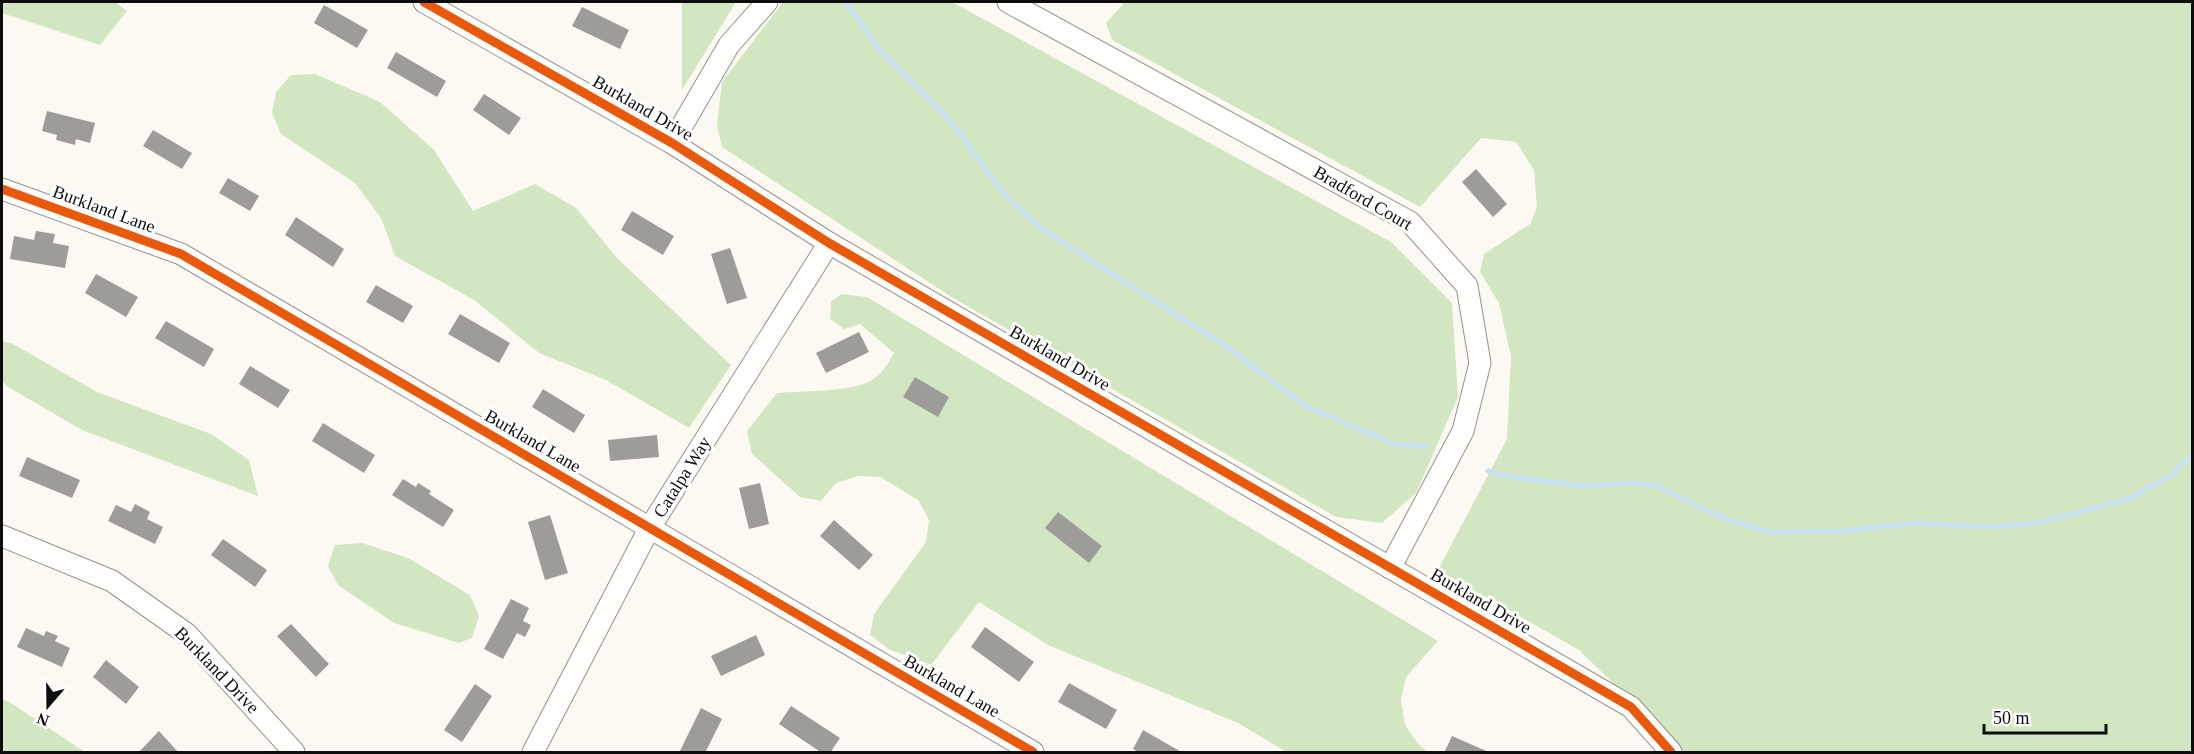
<svg xmlns="http://www.w3.org/2000/svg" width="2194" height="754" viewBox="0 0 2194 754" font-family="'Times New Roman',serif">
	<style>
		.forest { fill: #d2e7c1 }
		.lines { fill: none; stroke-linecap: round; stroke-linejoin: round }
		.stream { stroke: #c9e2f3; stroke-width: 5 }
		.building { fill: #9e9c98 }
		.minor-casing { stroke: #949390; stroke-width: 23 }
		.minor { stroke: #fefefd; stroke-width: 21 }
		.cycleway-casing { stroke: #fff; stroke-width: 13 }
		.cycleway { stroke: #e8590c; stroke-width: 9 }
		.labels { text-anchor: middle; stroke-width: 6; stroke-linejoin: round; paint-order: stroke }
		.street-label { font-size: 18px; fill: #0d0d0d; stroke: #fff }
	</style>
	<rect width="100%" height="100%" fill="#fbf9f2"/>
	<g class="forest">
		<path d="M2,2h113l12,9 -27,34 -98,-32z"/>
		<path d="M682,2h54l-54,88z"/>
		<path d="M783,2h169l439,240 61,61 6,94 -42,96 -34,30 -46,-6 -383,-219 -231,-151 -5,-21 5,-44z"/>
		<path d="M1125,2h1067v750h-508l-105,-102 -141,-80 69,-131 4,-83 -12,-53 -19,-31 4,-18 46,-30 7,-17 -3,-37 -18,-28 -35,-4 -61,69 -308,-167 -6,-17z"/>
		<path d="M315,74l65,28 54,48 39,61 62,-27 41,24 42,51 113,106 -42,63 -83,-48 -67,-27 -65,-53 -79,-44 -14,-38 -26,-35 -74,-49 -9,-21 4,-21 15,-17z"/>
		<path d="M841,294l26,3 571,344 -32,36 -5,23 4,25 13,19 10,8h-142l-48,-29 -188,-77 -71,-44 -48,63 -43,-16 -18,-14 4,-21 52,-72 3,-22 -11,-20 -38,-23 -22,-1 -22,7 -15,18 -21,-4 -48,-43 -5,-23 30,-38c23,-2 73,-1 93,-12 11,-6 18,-17 24,-28l-34,-29 -16,5 -14,-10 1,-17z"/>
		<path d="M2,341l11,3 84,48 114,42 38,26 9,36 -176,-66 -74,-43 -6,-6z"/>
		<path d="M362,543l46,15 62,37 9,21 -7,22 -13,5 -65,-20 -56,-38 -10,-19 7,-21z"/>
		<path d="M2,699l9,4 74,49h-83z"/>
	</g>
	<g class="lines">
		<g class="stream">
			<path d="M846,2l33,47 69,69 58,78 36,33 185,118 78,59 89,38 31,2"/>
			<path d="M1488,471l24,6 72,9 49,-3 24,3 66,32 46,14 73,-1 73,-8 73,4 49,-4 94,-25 42,-24 19,-19"/>
		</g>
	</g>
	<g class="building">
		<path d="M324,5l44,25 -11,18 -43,-25z"/>
		<path d="M582,7l47,23 -9,19 -48,-23z"/>
		<path d="M396,52l50,29 -9,16 -50,-29z"/>
		<path d="M484,94l37,24 -12,17 -36,-25z"/>
		<path d="M47,111l48,12 -5,20 -14,-4 -1,6 -19,-5 1,-5 -15,-4z"/>
		<path d="M153,130l39,23 -10,16 -39,-23z"/>
		<path d="M1476,169l31,35 -14,13 -31,-35z"/>
		<path d="M228,178l31,18 -9,15 -31,-18z"/>
		<path d="M632,211l42,25 -11,19 -42,-25z"/>
		<path d="M296,217l48,32 -11,18 -48,-32z"/>
		<path d="M36,231l19,3 -2,9 16,3 -4,22 -55,-9 4,-23 20,4z"/>
		<path d="M730,248l17,50 -20,6 -16,-50z"/>
		<path d="M96,274l42,23 -12,20 -41,-24z"/>
		<path d="M376,285l37,21 -10,17 -37,-21z"/>
		<path d="M460,314l50,29 -11,20 -51,-29z"/>
		<path d="M166,321l48,28 -10,18 -49,-29z"/>
		<path d="M859,332l10,20 -43,21 -10,-20z"/>
		<path d="M250,366l40,24 -12,18 -39,-24z"/>
		<path d="M915,377l34,20 -11,20 -35,-20z"/>
		<path d="M543,389l42,26 -11,18 -42,-26z"/>
		<path d="M323,423l52,32 -11,18 -52,-32z"/>
		<path d="M657,435l2,22 -49,4 -2,-21z"/>
		<path d="M27,457l53,23 -8,18 -53,-22z"/>
		<path d="M403,479l13,8 2,-4 13,8 -2,3 25,16 -11,17 -51,-32z"/>
		<path d="M760,483l9,41 -20,5 -10,-41z"/>
		<path d="M135,504l15,8 -3,7 16,8 -8,17 -47,-23 8,-16 15,7z"/>
		<path d="M1058,512l44,34 -13,17 -44,-35z"/>
		<path d="M550,515l18,58 -23,7 -17,-58z"/>
		<path d="M834,520l39,35 -14,15 -39,-34z"/>
		<path d="M223,539l44,31 -12,17 -44,-32z"/>
		<path d="M511,599l18,9 -6,13 8,4 -6,12 -8,-4 -14,26 -19,-10z"/>
		<path d="M291,624l38,40 -13,13 -39,-41z"/>
		<path d="M985,627l49,35 -15,20 -48,-35z"/>
		<path d="M26,628l18,8 2,-5 12,5 -3,5 15,7 -8,19 -45,-20z"/>
		<path d="M756,635l9,20 -44,21 -10,-20z"/>
		<path d="M106,660l33,27 -13,17 -33,-27z"/>
		<path d="M1069,683l48,27 -11,19 -48,-27z"/>
		<path d="M475,684l17,12 -30,46 -18,-12z"/>
		<path d="M791,706l49,32 -10,15h-8l-43,-29z"/>
		<path d="M701,708l21,11 -17,34h-26z"/>
		<path d="M1143,730l40,23h-43l-7,-4z"/>
		<path d="M159,731l20,22h-41z"/>
		<path d="M1452,736l39,17h-47z"/>
	</g>
	<g class="lines">
		<g class="minor-casing">
			<g id="minor">
				<path d="M424,2l248,141 157,100 802,464 40,45"/>
				<path d="M1008,2l402,220 57,64 13,77 -17,68 -73,137"/>
				<path d="M672,143l57,-98 38,-43"/>
				<path d="M2,189l179,65 852,498"/>
				<path d="M2,536l110,45 75,53 107,118"/>
				<path d="M533,752l116,-223 180,-286"/>
			</g>
		</g>
		<use href="#minor" class="minor"/>
		<g class="cycleway-casing">
			<g id="cycleway">
				<path d="M424,2l248,141 157,100 802,464 40,45"/>
				<path d="M2,189l179,65 852,498"/>
			</g>
		</g>
		<use href="#cycleway" class="cycleway"/>
	</g>
	<g class="labels">
		<g class="street-label">
			<text transform="translate(643 108) rotate(30)" y="6">Burkland Drive</text>
			<text transform="translate(1363 198) rotate(30)" y="6">Bradford Court</text>
			<text transform="translate(104 209) rotate(20)" y="6">Burkland Lane</text>
			<text transform="translate(1060 358) rotate(30)" y="6">Burkland Drive</text>
			<text transform="translate(533 441) rotate(30)" y="6">Burkland Lane</text>
			<text transform="translate(682 477) rotate(-58)" y="6">Catalpa Way</text>
			<text transform="translate(1481 601) rotate(30)" y="6">Burkland Drive</text>
			<text transform="translate(217 670) rotate(46)" y="6">Burkland Drive</text>
			<text transform="translate(952 686) rotate(30)" y="6">Burkland Lane</text>
		</g>
	</g>
	<rect width="2194" height="754" fill="none" stroke="#0d0d0d" stroke-width="6"/>
	<g transform="translate(48 706) rotate(200)" stroke="#ffffff" stroke-width="4.5" paint-order="stroke">
	<path d="M0-4.5L10 22L0 15L-10 22Z" fill="#0d0d0d"/>
	<text y="-9" font-size="16" font-weight="bold" text-anchor="middle" fill="#0d0d0d">N</text>
	</g>
	<path d="M1984 724v9h122v-9" fill="none" stroke="#0d0d0d" stroke-width="3"/>
	<text x="1993" y="724" font-size="18" fill="#0d0d0d" stroke="#ffffff" stroke-width="4.5" paint-order="stroke">50 m</text>
</svg>
